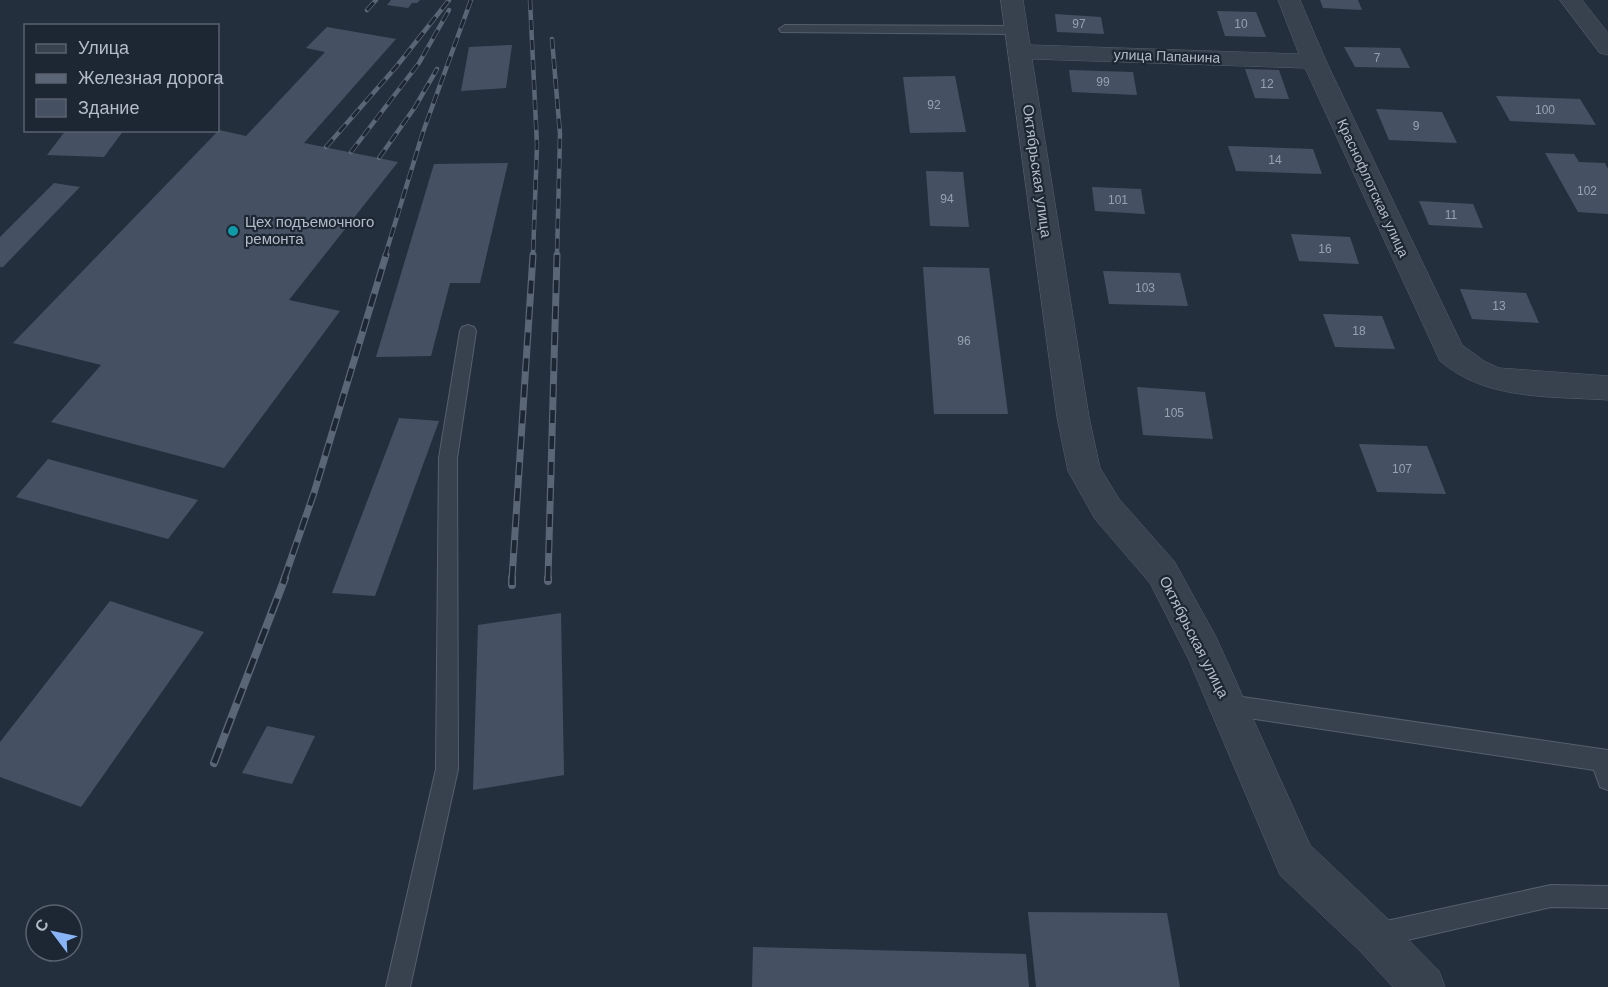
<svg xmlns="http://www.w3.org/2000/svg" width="1608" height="987" viewBox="0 0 1608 987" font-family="Arial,sans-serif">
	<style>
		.building { fill: #455162 }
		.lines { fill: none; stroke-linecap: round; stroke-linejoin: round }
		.service-casing { stroke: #565f6c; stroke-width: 2 }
		.minor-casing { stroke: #565f6c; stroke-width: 1 }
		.service { fill: #38414e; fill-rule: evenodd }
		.minor { fill: #38414e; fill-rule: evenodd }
		.rail-far2-casing { stroke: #5a6575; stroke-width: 4.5 }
		.rail-far1-casing { stroke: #5a6575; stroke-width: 7 }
		.rail-casing { stroke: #5a6575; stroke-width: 8 }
		.rail-far2 { stroke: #1d2633; stroke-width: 3; stroke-dasharray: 10; stroke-linecap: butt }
		.rail-far1 { stroke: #1d2633; stroke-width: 4.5; stroke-dasharray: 13; stroke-linecap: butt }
		.rail { stroke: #1d2633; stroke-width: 5; stroke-dasharray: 16; stroke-linecap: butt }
		.culture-dot { fill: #0f9aa8; stroke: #1d2633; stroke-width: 2 }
		.labels { text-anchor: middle; stroke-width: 4.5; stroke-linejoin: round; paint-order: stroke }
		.number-label { font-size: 12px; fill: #98a1af }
		.far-street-label { font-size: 14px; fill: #b4bcc9; stroke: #1d2633 }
		.street-label { font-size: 15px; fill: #b4bcc9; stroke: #1d2633 }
		.poi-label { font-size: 15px; fill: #b4bcc9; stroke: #1d2633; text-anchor: start }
	</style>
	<rect width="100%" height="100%" fill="#242f3e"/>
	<g class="building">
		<path d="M391,0h29l-3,3h-5l-4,5 -21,-3z"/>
		<path d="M1320,0h38l4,10 -39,-2z"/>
		<path d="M1217,11l39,1 10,25 -41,-1z"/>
		<path d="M1055,14l46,3 3,17 -47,-2z"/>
		<path d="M327,27l69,12 -92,104 94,19 -109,138 51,11 -116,157 -173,-46 50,-57 -88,-22 206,-213 27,6 79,-84 -19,-4z"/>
		<path d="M512,45l-6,43 -45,3 8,-44z"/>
		<path d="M1344,47l56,1 10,20 -55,-1z"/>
		<path d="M1245,69l34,1 10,29 -34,-1z"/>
		<path d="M1069,70l64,2 4,23 -65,-3z"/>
		<path d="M955,76l11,56 -56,1 -7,-56z"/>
		<path d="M1496,96l84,3 16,26 -86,-4z"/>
		<path d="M1376,109l66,3 15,31 -68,-3z"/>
		<path d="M66,130h58l-20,27 -57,-2z"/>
		<path d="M1228,146l85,3 9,25 -86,-3z"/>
		<path d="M1545,153l29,1 5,8 26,1 3,6v45l-30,-2z"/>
		<path d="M508,163l-28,120h-30l-19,73 -55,1 58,-193z"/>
		<path d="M926,171l37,1 6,55 -39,-1z"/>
		<path d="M54,183l26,4 -77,80h-3v-30z"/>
		<path d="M1092,187l49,2 4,25 -50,-3z"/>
		<path d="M1419,201l54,3 10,24 -54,-3z"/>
		<path d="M1291,234l59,3 9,27 -60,-3z"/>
		<path d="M923,267l66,1 19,146h-74z"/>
		<path d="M1103,271l77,2 8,33 -79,-2z"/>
		<path d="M1460,289l66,4 13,30 -67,-4z"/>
		<path d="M1323,314l59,2 13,33 -60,-2z"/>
		<path d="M1137,387l68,5 8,47 -70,-4z"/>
		<path d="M399,418l40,3 -64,175 -43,-3z"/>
		<path d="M1359,444l68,2 19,48 -69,-2z"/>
		<path d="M48,459l150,41 -30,39 -152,-42z"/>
		<path d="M110,601l94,31 -123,175 -81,-30v-35z"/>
		<path d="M561,613l3,162 -91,15 5,-165z"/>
		<path d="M267,726l48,10 -23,48 -50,-11z"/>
		<path d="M1028,912l139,1 13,74h-144z"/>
		<path d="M753,947l273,7 3,33h-277z"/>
	</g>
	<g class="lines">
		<g class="service-casing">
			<g id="service">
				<path d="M785,25l231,1 6,4 -6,4 -235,-2 -2,-3z"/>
				<path d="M468,325l6,2 2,4 -19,127 1,311 -48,218h-24l50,-218 3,-311 21,-127 2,-4z"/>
				<path d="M1228,695l380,55v40l-8,-3 -6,-17 -366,-55 -7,-3 -3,-7 3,-7z"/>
				<path d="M1551,885l57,1v22l-57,-1 -174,40 -8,-4 -4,-8 4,-8 8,-4z"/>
			</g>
		</g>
		<g class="minor-casing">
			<g id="minor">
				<path d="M1001,0h22l7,45 269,9 -21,-54h22l26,61 136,284 22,16 15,7 109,8v24c-58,-4 -121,1 -168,-39l-135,-293 -273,-9 57,358 11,51 19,31 55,62 42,76 94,208 80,76 49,50 6,16h-52l-33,-36 -80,-76 -91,-215 -39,-77 -55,-64 -27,-48 -11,-54z"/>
				<path d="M1560,0h22l26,33v22l-8,-2z"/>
			</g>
		</g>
		<use href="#service" class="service"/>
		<use href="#minor" class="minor"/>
		<g class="rail-far2-casing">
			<g id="rail-far2">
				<path d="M530,0l7,145 -4,111"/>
				<path d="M367,10l9,-10"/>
				<path d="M552,39l8,95 -3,122"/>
				<path d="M326,147l70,-80 53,-67"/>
				<path d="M351,152l68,-89 30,-53"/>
				<path d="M379,158l36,-51 22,-38"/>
				<path d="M385,256l38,-124 48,-132"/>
			</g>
		</g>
		<g class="rail-far1-casing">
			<g id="rail-far1">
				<path d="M284,579l30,-86 72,-238"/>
				<path d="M512,579l21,-324"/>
				<path d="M548,579l9,-324"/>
			</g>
		</g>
		<g class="rail-casing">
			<g id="rail">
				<path d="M548,581v-3"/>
				<path d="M512,585v-7"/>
				<path d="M214,763l71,-185"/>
			</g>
		</g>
		<use href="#rail-far2" class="rail-far2"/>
		<use href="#rail-far1" class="rail-far1"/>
		<use href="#rail" class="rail"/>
	</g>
	<circle class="culture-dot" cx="233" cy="231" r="6"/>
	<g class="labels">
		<g class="number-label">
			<text x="1079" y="28">97</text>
			<text x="1241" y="28">10</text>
			<text x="1377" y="62">7</text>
			<text x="1103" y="86">99</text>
			<text x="1267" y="88">12</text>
			<text x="934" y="109">92</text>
			<text x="1545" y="114">100</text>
			<text x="1416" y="130">9</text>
			<text x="1275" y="164">14</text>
			<text x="1587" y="195">102</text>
			<text x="947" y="203">94</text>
			<text x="1118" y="204">101</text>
			<text x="1451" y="219">11</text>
			<text x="1325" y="253">16</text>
			<text x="1145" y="292">103</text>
			<text x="1499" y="310">13</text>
			<text x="1359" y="335">18</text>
			<text x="964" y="345">96</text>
			<text x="1174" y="417">105</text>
			<text x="1402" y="473">107</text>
		</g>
		<g class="far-street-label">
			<text transform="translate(1167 56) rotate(2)" y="5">улица Папанина</text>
			<text transform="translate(1373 188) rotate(65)" y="5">Краснофлотская улица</text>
		</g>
		<g class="street-label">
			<text transform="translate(1037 171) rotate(82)" y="5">Октябрьская улица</text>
			<text transform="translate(1194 637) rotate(63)" y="5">Октябрьская улица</text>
		</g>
		<g class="poi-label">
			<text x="245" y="227">Цех подъемочного<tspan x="245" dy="17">ремонта</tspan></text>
		</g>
	</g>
	<rect x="24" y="24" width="195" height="108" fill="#1d2633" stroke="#59626f" stroke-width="1.5"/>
	<rect x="36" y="44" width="30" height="9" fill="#38414e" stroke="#59626f" stroke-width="1.5"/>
	<text x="78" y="54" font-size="18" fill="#b4bcc9">Улица</text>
	<rect x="36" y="74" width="30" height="9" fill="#5a6575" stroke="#59626f" stroke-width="1.5"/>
	<text x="78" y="84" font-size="18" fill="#b4bcc9">Железная дорога</text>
	<rect x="36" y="99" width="30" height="18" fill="#455162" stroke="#59626f" stroke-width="1.5"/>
	<text x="78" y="114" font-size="18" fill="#b4bcc9">Здание</text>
	<g transform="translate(54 933) rotate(302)"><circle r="28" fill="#1d2633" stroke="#59626f" stroke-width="1.5"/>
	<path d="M0-4.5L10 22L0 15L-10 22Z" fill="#8ab4f8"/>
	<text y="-9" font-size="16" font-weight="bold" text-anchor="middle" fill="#b4bcc9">С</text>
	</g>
</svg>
